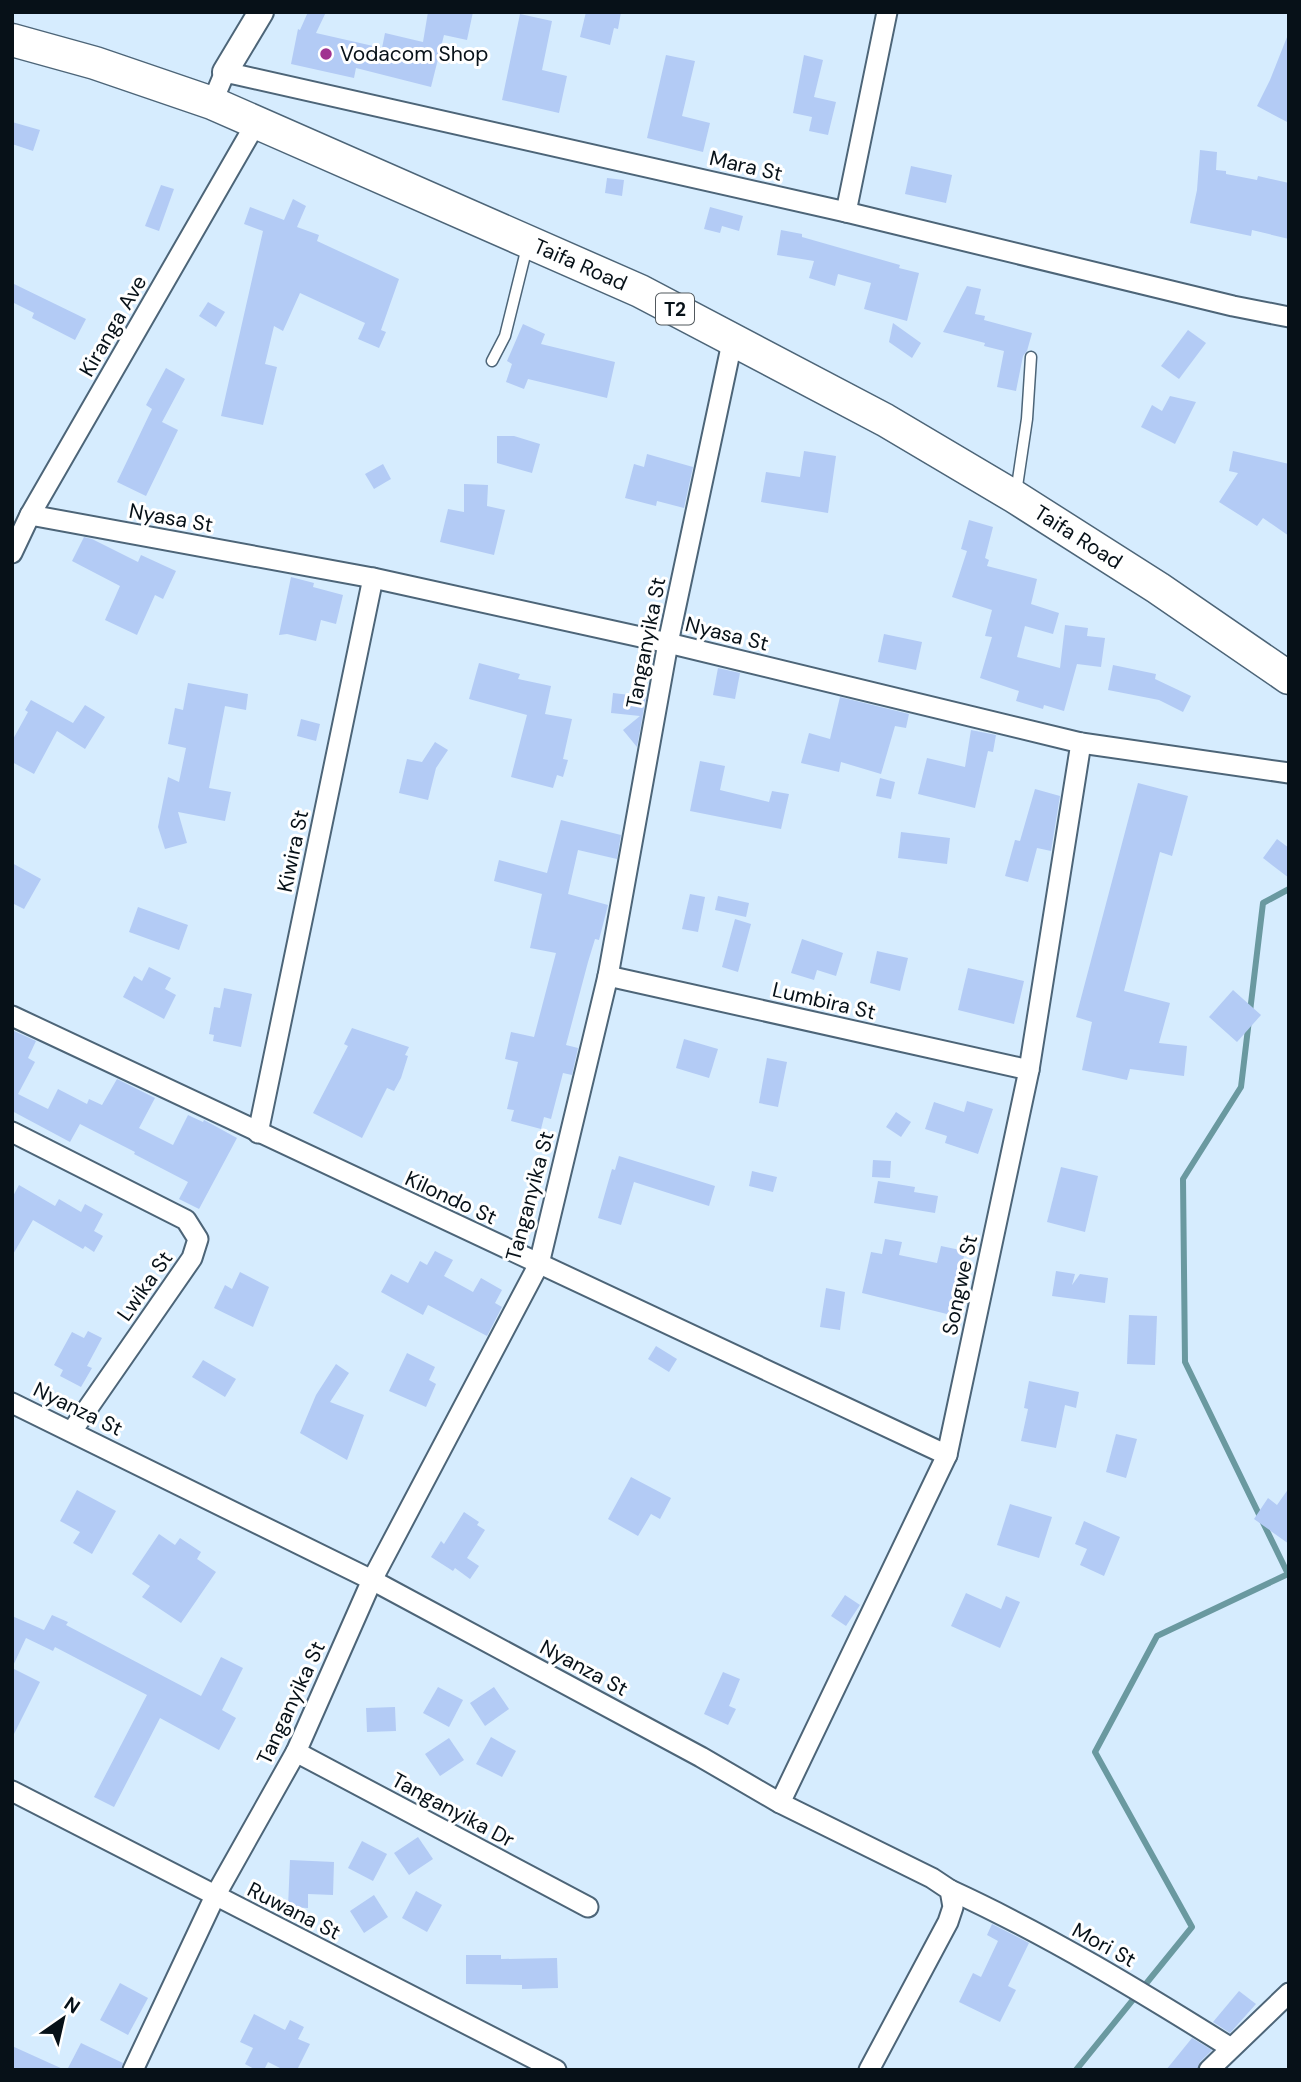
<svg xmlns="http://www.w3.org/2000/svg" width="1301" height="2082" viewBox="0 0 1301 2082" font-family="'DM Sans',sans-serif">
	<style>
		.lines { fill: none; stroke-linecap: round; stroke-linejoin: round }
		.stream { stroke: #6a99a0; stroke-width: 6 }
		.building { fill: #b3cbf5 }
		.service-casing { stroke: #4d6578; stroke-width: 13 }
		.minor-casing { stroke: #4d6578; stroke-width: 23 }
		.tertiary-casing { stroke: #4d6578; stroke-width: 28 }
		.trunk-casing { stroke: #4d6578; stroke-width: 35 }
		.service { stroke: #fff; stroke-width: 10 }
		.minor { stroke: #fff; stroke-width: 19 }
		.tertiary { stroke: #fff; stroke-width: 24 }
		.trunk { stroke: #fff; stroke-width: 32 }
		.poi-dot { fill: #a03290; stroke: #fff; stroke-width: 2.5 }
		.labels { text-anchor: middle; stroke-width: 6; stroke-linejoin: round; paint-order: stroke }
		.shield { fill: #fff; stroke: #51585d; stroke-width: 2 }
		.shield-label { font-size: 19px; font-weight: bold; fill: #071118 }
		.poi-label { font-size: 21px; fill: #071118; stroke: #fff; text-anchor: start }
		.street-label { font-size: 21px; fill: #071118; stroke: #fff }
	</style>
	<rect width="100%" height="100%" fill="#d6ecfe"/>
	<g class="lines">
		<path class="stream" d="M1076,2070l116,-143 -97,-175 62,-116 131,-62 -103,-212 -2,-183 58,-92 22,-184 26,-14"/>
	</g>
	<g class="building">
		<path d="M308,12h18l-10,21 66,15 3,-15 38,9 5,-30h45l-6,28 -23,-5 -13,52 -75,-19 -2,10 -63,-14 7,-35 2,1z"/>
		<path d="M586,12h35l-3,17 -4,-1 -4,17 -30,-8z"/>
		<path d="M520,14l32,7 -10,49 25,6 -8,37 -57,-13z"/>
		<path d="M1289,32v91l-32,-17 13,-26z"/>
		<path d="M666,55l29,6 -13,55 28,7 -7,29 -56,-14z"/>
		<path d="M804,55l19,5 -9,37 22,5 -8,33 -19,-4 3,-14 -19,-4z"/>
		<path d="M12,122l28,8 -7,21 -21,-7z"/>
		<path d="M1200,150l17,2 -1,18 10,1v3l31,6 1,-4 31,7v56l-37,-9 -1,6 -61,-13 7,-33z"/>
		<path d="M911,166l41,9 -6,28 -41,-9z"/>
		<path d="M607,178l17,2 -2,16 -17,-3z"/>
		<path d="M161,185l13,4 -15,42 -14,-5z"/>
		<path d="M293,199l13,7 -9,21 22,8 -2,6 82,38 -18,51 5,2 -7,16 -21,-9 7,-16 -65,-30 -17,38 -9,-5 -9,38 12,3 -14,58 -42,-9 42,-185 -19,-7 6,-17 34,13z"/>
		<path d="M710,207l33,9 -4,15 -17,-5 -2,7 -16,-4z"/>
		<path d="M781,230l21,4v3l98,28 -1,3 20,5 -12,48 -43,-12 7,-26 -33,-9 -3,12 -26,-8 5,-17 -37,-6z"/>
		<path d="M12,283l74,36 -11,21 -43,-22 2,-5 -22,-11z"/>
		<path d="M967,286l14,3 -6,25 10,2 -1,4 48,13 -5,18 -4,5 -7,35 -19,-4 7,-36 -20,-5 1,-3 -42,-11z"/>
		<path d="M208,302l17,10 -9,15 -17,-11z"/>
		<path d="M893,323l28,20 -9,15 -23,-16z"/>
		<path d="M523,324l22,10 -4,10 74,18 -8,36 -79,-19 -4,10 -18,-7 6,-18 -5,-3z"/>
		<path d="M1188,330l18,13 -27,36 -18,-13z"/>
		<path d="M166,368l19,11 -23,43 16,8 -32,66 -29,-14 35,-73 -6,-4z"/>
		<path d="M1170,396l26,6 -21,42 -34,-17 11,-22 10,6z"/>
		<path d="M497,436h17l26,8 -8,29 -35,-10z"/>
		<path d="M804,451l32,5 -8,57 -67,-11 5,-30 34,5z"/>
		<path d="M1233,451l56,13v72l-26,-18 -6,8 -38,-24 19,-29 -9,-2z"/>
		<path d="M647,454l46,13 -9,41 -27,-7 -1,5 -31,-8 9,-34 10,3z"/>
		<path d="M383,464l8,15 -17,10 -9,-15z"/>
		<path d="M464,484l24,1 -1,21 18,4 -11,45 -54,-13 8,-33 16,3z"/>
		<path d="M969,520l24,7 -8,31 4,2 -2,6 50,13 -6,25 28,9 -6,21 -28,-8 -8,31 43,11 5,-43 23,3 -1,8 18,2 -4,29 -24,-3 -13,47 -20,-6 -1,4 -27,-8 3,-10 -39,-13 12,-41 -7,-1 7,-26 -40,-13 15,-46 -6,-2z"/>
		<path d="M84,537l8,2 46,23 3,-7 35,16 -13,28 -8,-4 -18,40 -32,-15 15,-34 -48,-25z"/>
		<path d="M291,577l23,6 -1,4 30,8 -7,29 -15,-4 -5,21 -29,-7 -8,1z"/>
		<path d="M884,634l38,8 -6,28 -38,-8z"/>
		<path d="M479,663l41,11 -2,5 33,7 -6,28 27,5 -9,40 5,1 -5,17 -6,-2 -4,13 -42,-11 16,-62 -58,-16z"/>
		<path d="M1113,665l43,9 -1,5 36,17 -8,16 -24,-12 -51,-10z"/>
		<path d="M718,668l22,5 -5,26 -22,-4z"/>
		<path d="M188,683l60,11 -2,16 -21,-4 -16,82 22,4 -6,29 -47,-9 9,31 -22,6 -7,-22 10,-50 11,5 7,-34 -18,-4 7,-36 8,2z"/>
		<path d="M613,693l33,4 -9,50 -14,-17 17,-14 -29,-3z"/>
		<path d="M840,697l69,17 -3,14 -11,-2 -14,48 -40,-12 -2,10 -38,-9 8,-30 21,6z"/>
		<path d="M31,700l42,23 12,-18 20,12 -20,32 -28,-18 -23,43 -22,-12v-21l16,-29 -3,-2z"/>
		<path d="M301,719l19,5 -4,17 -19,-5z"/>
		<path d="M971,730l25,5 -3,17 -5,-1 -13,57 -57,-14 9,-36 38,9z"/>
		<path d="M435,742l13,8 -12,18 -8,32 -29,-7 8,-34 15,3z"/>
		<path d="M700,761l25,5 -5,24 49,12 3,-11 17,3 -8,35 -91,-18z"/>
		<path d="M880,778l15,4 -4,17 -15,-3z"/>
		<path d="M1138,783l50,13 -16,60 -12,-4 -36,139 46,12 -11,40 28,3 -3,30 -54,-7 -3,11 -45,-10 10,-48 -16,-5z"/>
		<path d="M1035,789l25,7 -9,55 -14,-3 -9,34 -23,-6 10,-36 5,1z"/>
		<path d="M561,820l60,15 -4,24 -39,-9 -10,44 40,11 -9,35 -4,-1 -7,23 -22,83 12,3 -6,27 -9,-2 -12,46 -7,-2 -3,12 -30,-8 3,-11 -7,-1 11,-47 -13,-3 6,-27 23,5 22,-84 -26,-5 12,-54 -48,-13 5,-21 48,13z"/>
		<path d="M901,832l49,6 -3,26 -49,-6z"/>
		<path d="M1277,839l12,9v30l-26,-20z"/>
		<path d="M12,863l29,16 -17,30 -12,-6z"/>
		<path d="M690,894l15,3 -7,35 -16,-3z"/>
		<path d="M718,896l31,7 -3,14 -31,-7z"/>
		<path d="M138,907l50,18 -9,25 -50,-18z"/>
		<path d="M735,919l16,5 -13,48 -16,-5z"/>
		<path d="M802,939l41,14 -7,23 -19,-6 -3,10 -23,-7z"/>
		<path d="M877,951l31,7 -8,33 -30,-8z"/>
		<path d="M149,967l22,11 -6,11 11,6 -12,24 -41,-22 11,-21 8,5z"/>
		<path d="M968,968l56,13 -10,43 -56,-14z"/>
		<path d="M224,988l28,6 -11,53 -28,-6 1,-6 -5,-1 5,-27 6,1z"/>
		<path d="M1233,990l28,25 -24,27 -28,-25z"/>
		<path d="M352,1028l57,19 -4,8 3,1 -7,22 -7,13 -7,-3 -25,50 -49,-25 35,-67 -4,-2z"/>
		<path d="M12,1030l24,11 -8,17 7,4 -17,32 30,15 10,-20 29,15 2,-5 13,6 15,-26 38,19 -16,30 34,17 15,-30 15,7 1,-2 33,18 -38,71 -20,-10 9,-17 -54,-28 1,-2 -55,-28 -10,18 -58,-31z"/>
		<path d="M684,1039l34,10 -9,29 -33,-10z"/>
		<path d="M767,1058l20,4 -9,45 -19,-4z"/>
		<path d="M967,1101l26,8 -15,45 -33,-11 2,-7 -22,-7 9,-27 30,10z"/>
		<path d="M896,1112l15,10 -10,15 -15,-10z"/>
		<path d="M619,1156l96,30 -6,20 -75,-24 -13,43 -23,-7 14,-49 3,1z"/>
		<path d="M873,1160l18,1 -1,17 -18,-1z"/>
		<path d="M1061,1167l37,9 -13,56 -38,-10z"/>
		<path d="M752,1171l25,6 -4,15 -24,-6z"/>
		<path d="M878,1181l37,6 -1,5 24,4 -3,17 -61,-10z"/>
		<path d="M19,1185l36,21 4,-7 22,13 4,-8 18,10 -9,17 9,5 -9,16 -9,-6 -2,3 -50,-29 -21,36v-58z"/>
		<path d="M885,1239l17,3 -3,13 38,8 4,-17 24,5 -14,64 -89,-22 9,-41 11,2z"/>
		<path d="M435,1251l18,9 -9,16 29,16 8,-14 21,12 -7,13 7,4 -15,29 -59,-31 -5,10 -42,-23 10,-18 17,9 12,-22 7,4z"/>
		<path d="M1056,1271l19,3 -3,11 8,-11 28,4 -3,25 -53,-7z"/>
		<path d="M240,1272l29,15 -16,40 -39,-19 11,-23 7,4z"/>
		<path d="M826,1288l19,4 -5,38 -20,-3z"/>
		<path d="M1129,1315l28,1 -2,49 -28,-1z"/>
		<path d="M88,1331l14,7 -15,28 5,2 -11,19 -21,-11 3,-6 -9,-5 18,-33 12,6z"/>
		<path d="M656,1346l21,13 -8,13 -21,-13z"/>
		<path d="M407,1353l28,14 -6,13 7,4 -10,23 -37,-16z"/>
		<path d="M203,1360l33,19 -11,18 -33,-20z"/>
		<path d="M336,1364l13,9 -19,29 34,13 -17,45 -47,-27 16,-38z"/>
		<path d="M1029,1381l50,11 -3,16 -11,-3 -9,43 -35,-7 7,-32 -4,-1z"/>
		<path d="M1116,1434l21,5 -11,39 -20,-6z"/>
		<path d="M631,1477l40,21 -11,21 -9,-5 -13,22 -30,-17z"/>
		<path d="M1289,1488v56l-35,-25 14,-21 9,7z"/>
		<path d="M77,1490l39,21 -24,43 -19,-11 7,-11 -20,-11z"/>
		<path d="M1010,1504l42,13 -13,41 -42,-13z"/>
		<path d="M464,1512l15,10 -2,3 8,5 -18,28 12,8 -9,13 -15,-11 -2,3 -22,-14 10,-16 3,3z"/>
		<path d="M1084,1521l36,16 -16,39 -24,-11 7,-16 -12,-5z"/>
		<path d="M159,1534l16,11 5,-7 21,14 -4,7 19,13 -35,51 -39,-26 8,-11 -18,-12z"/>
		<path d="M966,1593l35,16 5,-13 14,6 -20,46 -49,-22z"/>
		<path d="M845,1595l15,10 -14,21 -15,-10z"/>
		<path d="M52,1615l16,7 -2,3 135,71 20,-39 22,11 -21,42 14,8 -17,32 -59,-32 -46,89 -20,-10 53,-102 -92,-48 -2,4 -27,-13 -14,30v-52l32,14z"/>
		<path d="M12,1668l28,14 -28,56z"/>
		<path d="M723,1672l17,7 -11,27 7,3 -8,16 -24,-11z"/>
		<path d="M438,1687l25,13 -14,27 -26,-14z"/>
		<path d="M494,1687l15,22 -24,17 -15,-23z"/>
		<path d="M395,1707l1,24 -29,1 -1,-24z"/>
		<path d="M491,1737l25,14 -14,26 -26,-13z"/>
		<path d="M449,1738l15,22 -24,16 -15,-22z"/>
		<path d="M418,1837l15,22 -24,16 -15,-22z"/>
		<path d="M362,1841l25,13 -14,27 -25,-13z"/>
		<path d="M290,1860l44,2 -1,33 -25,-1v14l-20,-1z"/>
		<path d="M416,1891l26,14 -15,27 -25,-14z"/>
		<path d="M374,1895l14,22 -24,16 -14,-22z"/>
		<path d="M992,1924l37,19 -21,43 8,4 -16,32 -41,-20 14,-29 8,4 17,-36 -11,-6z"/>
		<path d="M466,1955h35v4l56,-1 1,30 -36,1v-4l-56,-1z"/>
		<path d="M120,1983l28,15 -20,37 -28,-15z"/>
		<path d="M1239,1991l17,13 -26,29 -17,-11z"/>
		<path d="M254,2014l31,16 5,-10 14,7 -6,12 12,5 -13,26h-13l-16,-8 -4,8h-8l-11,-6 8,-16 -13,-6z"/>
		<path d="M1192,2038l20,12 -12,12 -3,8h-31z"/>
		<path d="M81,2043l42,20 -2,7h-54z"/>
		<path d="M12,2046l53,24h-53z"/>
	</g>
	<g class="lines">
		<g class="service-casing">
			<g id="service">
				<path d="M492,361l13,-25 22,-89"/>
				<path d="M1016,493l11,-74 4,-62"/>
			</g>
		</g>
		<g class="minor-casing">
			<g id="minor">
				<path d="M212,103l13,-31 621,140 387,94 56,11"/>
				<path d="M846,212l41,-200"/>
				<path d="M30,515l343,63 295,65 413,100 208,30"/>
				<path d="M12,553l18,-38 226,-392"/>
				<path d="M608,976l421,94"/>
				<path d="M12,1016l935,439"/>
				<path d="M12,1132l174,88 12,19 -6,19 -120,173"/>
				<path d="M258,1133l115,-555"/>
				<path d="M12,1403l360,177 329,177 79,46 152,75 18,12 3,17 -5,15 -79,148"/>
				<path d="M296,1752l292,155"/>
				<path d="M12,1791l544,279"/>
				<path d="M780,1803l167,-348 82,-385 52,-327"/>
				<path d="M950,1890c98,45 190,101 281,158"/>
				<path d="M133,2070l82,-174 81,-144 76,-172 167,-316 69,-288 60,-333 65,-305"/>
				<path d="M1209,2070l80,-77"/>
			</g>
		</g>
		<g class="tertiary-casing">
			<path id="tertiary" d="M225,72l36,-60"/>
		</g>
		<g class="trunk-casing">
			<g id="trunk">
				<path id="s1" d="M12,40l83,23 117,40 428,188 245,129 130,77 143,91 131,90"/>
			</g>
		</g>
		<use href="#service" class="service"/>
		<use href="#minor" class="minor"/>
		<use href="#tertiary" class="tertiary"/>
		<use href="#trunk" class="trunk"/>
	</g>
	<circle class="poi-dot" cx="326" cy="54" r="7"/>
	<g class="labels">
		<rect class="shield" x="656" y="293.5" width="38" height="31" rx="5"/>
		<g class="shield-label">
			<text x="675" y="316">T2</text>
		</g>
		<g class="poi-label">
			<text x="340" y="61">Vodacom Shop</text>
		</g>
		<g class="street-label">
			<text transform="translate(746 166) rotate(13)" y="7">Mara St</text>
			<text dy="7" stroke="none"><textPath href="#s1" startOffset="612">Taifa Road</textPath></text>
			<text transform="translate(113 326) rotate(-60)" y="7">Kiranga Ave</text>
			<text transform="translate(171 518) rotate(10)" y="7">Nyasa St</text>
			<text dy="7" stroke="none"><textPath href="#s1" startOffset="1180">Taifa Road</textPath></text>
			<text transform="translate(727 634) rotate(14)" y="7">Nyasa St</text>
			<text transform="translate(646 643) rotate(-79)" y="7">Tanganyika St</text>
			<text transform="translate(293 851) rotate(-78)" y="7">Kiwira St</text>
			<text transform="translate(824 1001) rotate(13)" y="7">Lumbira St</text>
			<text transform="translate(530 1196) rotate(-75)" y="7">Tanganyika St</text>
			<text transform="translate(451 1198) rotate(25)" y="7">Kilondo St</text>
			<text transform="translate(960 1285) rotate(-78)" y="7">Songwe St</text>
			<text transform="translate(145 1286) rotate(-55)" y="7">Lwika St</text>
			<text transform="translate(78 1409) rotate(26)" y="7">Nyanza St</text>
			<text transform="translate(584 1668) rotate(28)" y="7">Nyanza St</text>
			<text transform="translate(291 1703) rotate(-65)" y="7">Tanganyika St</text>
			<text transform="translate(453 1810) rotate(28)" y="7">Tanganyika Dr</text>
			<text transform="translate(294 1911) rotate(27)" y="7">Ruwana St</text>
			<text transform="translate(1104 1945) rotate(29)" y="7">Mori St</text>
		</g>
	</g>
	<rect width="1301" height="2082" fill="none" stroke="#071118" stroke-width="28"/>
	<g transform="translate(63 2019) rotate(34)" stroke="#ffffff" stroke-width="5" paint-order="stroke">
	<path d="M0-5L12 26L0 18L-12 26Z" fill="#071118"/>
	<text y="-10" font-size="19" font-weight="bold" text-anchor="middle" fill="#071118">N</text>
	</g>
</svg>
